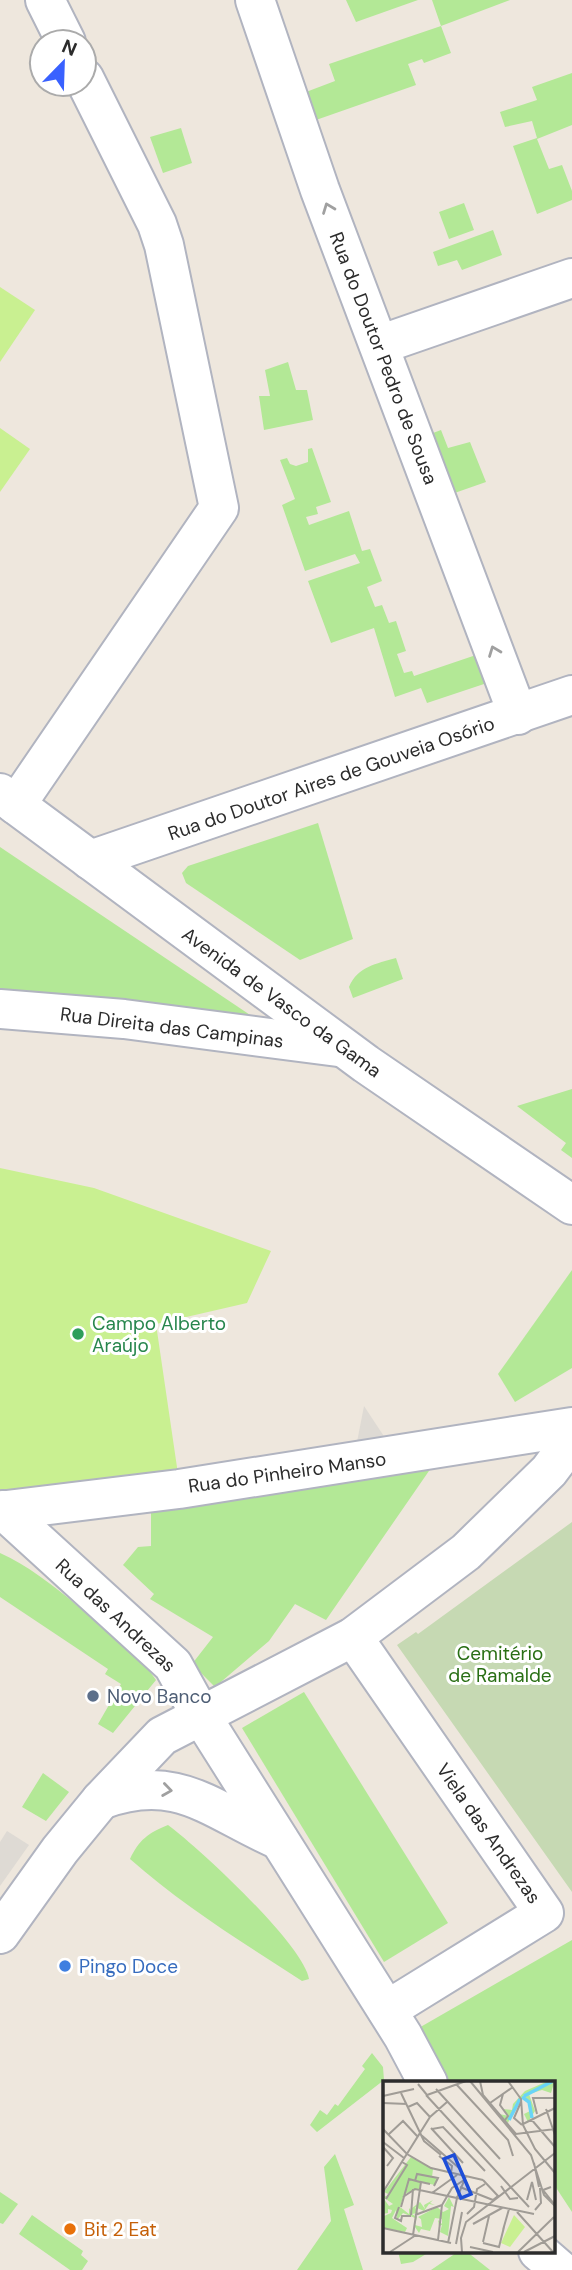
<svg xmlns="http://www.w3.org/2000/svg" width="572" height="2270" viewBox="0 0 572 2270" font-family="'DM Sans',sans-serif">
	<style>
		.green { fill: #b3e896 }
		.cemetery { fill: #c6d9b3 }
		.pitch { fill: #c9f091 }
		.plaza { fill: #dedad4 }
		.lines { fill: none; stroke-linecap: round; stroke-linejoin: round }
		.minor-casing { stroke: #b1b4c0; stroke-width: 42 }
		.minor { stroke: #fff; stroke-width: 38 }
		.oneway { stroke: #a0a0a0 }
		.leisure-dot { fill: #2e9e5b; stroke: #fff; stroke-width: 2.5 }
		.service-dot { fill: #5c6f8a; stroke: #fff; stroke-width: 2.5 }
		.shop-dot { fill: #3f7fe0; stroke: #fff; stroke-width: 2.5 }
		.food-dot { fill: #e8710a; stroke: #fff; stroke-width: 2.5 }
		.labels { text-anchor: middle; stroke-width: 6; stroke-linejoin: round; paint-order: stroke }
		.street-label { font-size: 19px; fill: #2c2c2c; stroke: #fff }
		.leisure-label { font-size: 19px; fill: #27864d; stroke: #fff; text-anchor: start }
		.park-label { font-size: 19px; fill: #296f15; stroke: #fff }
		.service-label { font-size: 19px; fill: #4e5e75; stroke: #fff; text-anchor: start }
		.shop-label { font-size: 19px; fill: #366cbe; stroke: #fff; text-anchor: start }
		.food-label { font-size: 19px; fill: #c56008; stroke: #fff; text-anchor: start }
		.inset-river { fill: none; stroke: #69d4f7; stroke-width: 3.5 }
		.inset-road { fill: none; stroke: #a09c96; stroke-width: 2 }
		.view { fill: #1d4ed8; fill-opacity: 0.15; stroke: #1d4ed8; stroke-width: 3.5 }
		.inset-edge { fill: none; stroke: #2c2c2c; stroke-width: 3.5 }
	</style>
	<rect width="100%" height="100%" fill="#eee7dd"/>
	<g class="green">
		<path d="M346,0h72l-62,22z"/>
		<path d="M432,0h78l-69,26 10,27 -27,10 -2,-4 -14,5 8,21 -100,35 -10,-28 29,-11 -6,-17 112,-38z"/>
		<path d="M572,73v52l-35,14 12,30 13,-4 10,26v9l-35,14 -24,-68 24,-8 -5,-17 -27,6 -5,-15 37,-12 -5,-13z"/>
		<path d="M181,128l11,35 -29,10 -13,-36z"/>
		<path d="M464,203l10,27 -25,9 -10,-27z"/>
		<path d="M493,230l9,25 -40,15 -5,-10 -19,6 -5,-14z"/>
		<path d="M288,362l8,28h11l6,30 -49,10 -5,-34h11l-5,-26z"/>
		<path d="M441,430l7,18 22,-6 16,40 -40,14 -21,-60z"/>
		<path d="M312,448l19,54 -15,5 2,7 -12,3 3,8 40,-14 13,40 8,-2 12,32 -15,6 8,20 7,-2 7,18 7,-2 10,30 -9,3 7,19 8,-2 2,5 62,-21 11,28 -60,20 -6,-15 -26,9 -21,-69 -43,15 -23,-62 52,-18 -5,-9 -50,17 -23,-66 13,-6 -15,-39 7,-2 3,6 6,2 12,-4v-13z"/>
		<path d="M318,823l35,116 -53,21 -114,-77 -4,-10 6,-7z"/>
		<path d="M0,847l268,180 -268,-28z"/>
		<path d="M396,958l7,21 -50,19 -4,-11c9,-21 27,-23 47,-29z"/>
		<path d="M572,1089v69l-11,-8 5,-7 -49,-37z"/>
		<path d="M572,1270v98l-57,34 -17,-28z"/>
		<path d="M431,1468l-105,152 -31,-16 -26,37 -54,46 -23,-23 21,-27 -63,-38 4,-5 -31,-29 15,-18 13,-1v-35z"/>
		<path d="M0,1553c53,24 104,78 148,116l8,11 -43,53 -15,-9 23,-40 -16,-10 3,-5 -108,-72z"/>
		<path d="M304,1692l144,231 -64,39 -142,-234z"/>
		<path d="M43,1773l26,19 -23,29 -24,-14z"/>
		<path d="M168,1825c30,22 136,120 141,154l-7,2c-59,-38 -120,-76 -172,-122 9,-19 18,-26 38,-34z"/>
		<path d="M572,1940v272l-19,-29v-100h-110l-26,-54z"/>
		<path d="M372,2053l11,14 1,13 -67,52 -7,-7 10,-15 7,5 8,-11 3,2 27,-37 -3,-3z"/>
		<path d="M335,2154l19,51 -10,4 19,61h-66l34,-49 -7,-54z"/>
		<path d="M0,2192l18,12 -15,20 -3,-1z"/>
		<path d="M32,2215l51,36 -2,4 7,6 -6,9h-12l-51,-36z"/>
		<path d="M398,2251h33l-18,11 -12,2z"/>
		<path d="M459,2251h7l24,19h-59z"/>
	</g>
	<path class="cemetery" d="M572,1522v370l-175,-247 19,-13 2,2z"/>
	<g class="pitch">
		<path d="M0,287l35,23 -35,52z"/>
		<path d="M0,428l30,21 -30,43z"/>
		<path d="M0,1168l94,20 177,63 -24,52 -91,21 22,150 -178,24z"/>
	</g>
	<g class="plaza">
		<path d="M364,1406l25,38 -32,-2z"/>
		<path d="M7,1831l22,14 -29,41v-44z"/>
	</g>
	<g class="lines">
		<g class="minor-casing">
			<g id="minor">
				<path d="M45,0l21,42"/>
				<path d="M255,0l65,190 198,525"/>
				<path d="M379,345l193,-67"/>
				<path d="M0,793l366,271 206,141"/>
				<path d="M16,805l203,-297 -55,-263 -7,-21 -73,-146"/>
				<path d="M90,860l482,-165"/>
				<path d="M0,1009l124,10 214,28"/>
				<path d="M3,1510l170,155 27,49 203,322 25,47"/>
				<path d="M0,1511l179,-22 393,-62"/>
				<path d="M353,1637l191,276 -157,97"/>
				<path d="M101,1800c77,-29 111,11 178,40"/>
				<path d="M0,1934l60,-84 41,-50 61,-64 191,-99 113,-85 83,-81 23,-31"/>
				<path d="M538,2251l22,19"/>
			</g>
		</g>
		<use href="#minor" class="minor"/>
	</g>
	<defs><path id="oneway-chevron" d="M-2-3.5L2.5 0L-2 3.5" fill="none" stroke-width="1.6" stroke-linecap="round" stroke-linejoin="round" transform="scale(1.75)"/></defs>
	<g class="oneway">
		<use href="#oneway-chevron" transform="translate(328 208) rotate(-111)"/>
		<use href="#oneway-chevron" transform="translate(494 651) rotate(-111)"/>
		<use href="#oneway-chevron" transform="translate(167 1790) rotate(8)"/>
	</g>
	<circle class="leisure-dot" cx="78" cy="1334" r="7"/>
	<circle class="service-dot" cx="93" cy="1696" r="7"/>
	<circle class="shop-dot" cx="65" cy="1966" r="7"/>
	<circle class="food-dot" cx="70" cy="2229" r="7"/>
	<g class="labels">
		<g class="street-label">
			<text transform="translate(384 358) rotate(69)" y="7">Rua do Doutor Pedro de Sousa</text>
			<text transform="translate(331 778) rotate(-19)" y="7">Rua do Doutor Aires de Gouveia Osório</text>
			<text transform="translate(282 1002) rotate(36)" y="7">Avenida de Vasco da Gama</text>
			<text transform="translate(172 1027) rotate(7)" y="7">Rua Direita das Campinas</text>
			<text transform="translate(287 1472) rotate(-8)" y="7">Rua do Pinheiro Manso</text>
			<text transform="translate(116 1615) rotate(43)" y="7">Rua das Andrezas</text>
			<text transform="translate(489 1833) rotate(55)" y="7">Viela das Andrezas</text>
		</g>
		<g class="leisure-label">
			<text x="92" y="1330">Campo Alberto<tspan x="92" dy="22">Araújo</tspan></text>
		</g>
		<g class="park-label">
			<text x="500" y="1660">Cemitério<tspan x="500" dy="22">de Ramalde</tspan></text>
		</g>
		<g class="service-label">
			<text x="107" y="1703">Novo Banco</text>
		</g>
		<g class="shop-label">
			<text x="79" y="1973">Pingo Doce</text>
		</g>
		<g class="food-label">
			<text x="84" y="2236">Bit 2 Eat</text>
		</g>
	</g>
	<g transform="translate(383 2081)">
		<rect width="172" height="172" fill="#eee7dd"/>
		<path d="M165,0l6,2 -3,10 -9,-3 -13,4 6,17 -7,11 -4,-8 6,-3 -1,-8 -6,-5 -7,5 -8,20 -9,-9 10,2 -6,-7 9,1 1,-6 12,-13zM28,76l22,12 -1,8 6,2 -3,6 -14,-3 -2,7 -15,5 -4,13 9,7v-6l3,4v-4l8,-6 5,7 -1,-4 9,-5 -3,3 5,2 -6,-1 -5,7 -9,-4 3,6 -6,1 5,3 -2,8 7,2 -1,-8 4,3 -7,-5 19,-10 6,5 6,-3 -5,-3 5,-9 5,10 -3,-1 -3,30 -8,-4 2,-7 -3,1 -1,-6 4,4v-5l-7,-1 -5,13 -9,-2 -2,4 -4,-6v-9l-12,-5 -6,7 -1,-10 -4,8 15,10 -2,4 -22,-4 1,-12 7,-3 1,-3 -4,-1v4l-5,1 1,-15 5,7 4,-2 -10,-7 6,-2 2,-5 -3,4 -4,-2z" fill="#b3e896"/>
		<path d="M131,134l11,12 -15,20 -9,-4z" fill="#c9f091"/>
		<path class="inset-river" d="M141,15l29,-15M139,16l7,5 3,16M126,39l11,-21"/>
		<path class="inset-road" d="M87,0l61,74 13,40 11,11M97,0l3,14 33,39 39,-5M125,0l13,18 2,26 12,24 20,24M35,3l9,11 39,-14M73,3l52,56 5,16M53,8l64,70M18,12l23,48 17,14M120,13l-3,11 8,11 -3,4M43,14l103,112M0,15l31,-7M138,21l-7,16 8,7M0,22l24,1M107,22l23,-16M25,26l9,-4 13,14M163,28l9,26M154,33l-4,-16h22M148,38l24,28M140,43l32,-16M48,47l32,35M0,48l24,25 24,14 52,12M49,48l11,-2 42,44M37,53l39,34M5,54l15,-14 15,16M0,61l21,16M0,66l10,11 -6,8M56,75l13,10 -1,7M151,82l5,24M32,100l2,-7 21,4 -4,8M118,105l9,13 8,-1M77,106l33,13 5,-4 -15,-16M168,106l-8,3 12,15M0,111l47,-75 17,-15M49,112l25,-18M20,116l12,-8 42,9 9,-22M3,118l21,-34 -5,-3M144,119l5,-18 4,18M16,126l-4,11 6,3 1,-5h9M18,126l8,-28 11,3M152,129l6,-7 -1,-15M134,131l36,40M84,133l7,-7 3,-18 8,-5M28,134l2,-26M32,134l27,-10M90,143l29,-16M0,147l68,15M120,149l6,-21M30,154l8,-53 9,2M55,159l4,-35 10,-17 12,-8M100,161l6,-26M65,162l9,-45 77,16M100,162l16,4 5,-20M73,163l6,-32M87,166l23,5M7,171l26,-17M79,171l-1,-14 5,-16 89,-69M135,171l36,-35M141,171l31,-16"/>
		<path class="view" d="M71,74l17,39 -10,4 -17,-39z"/>
		<rect width="172" height="172" class="inset-edge"/>
	</g>
	<g transform="translate(63 63) rotate(23)"><circle r="33" fill="#ffffff" stroke="#ababab" stroke-width="2"/>
	<path d="M0-5L12 26L0 18L-12 26Z" fill="#3961ff"/>
	<text y="-10" font-size="19" font-weight="bold" text-anchor="middle" fill="#2c2c2c">N</text>
	</g>
</svg>
